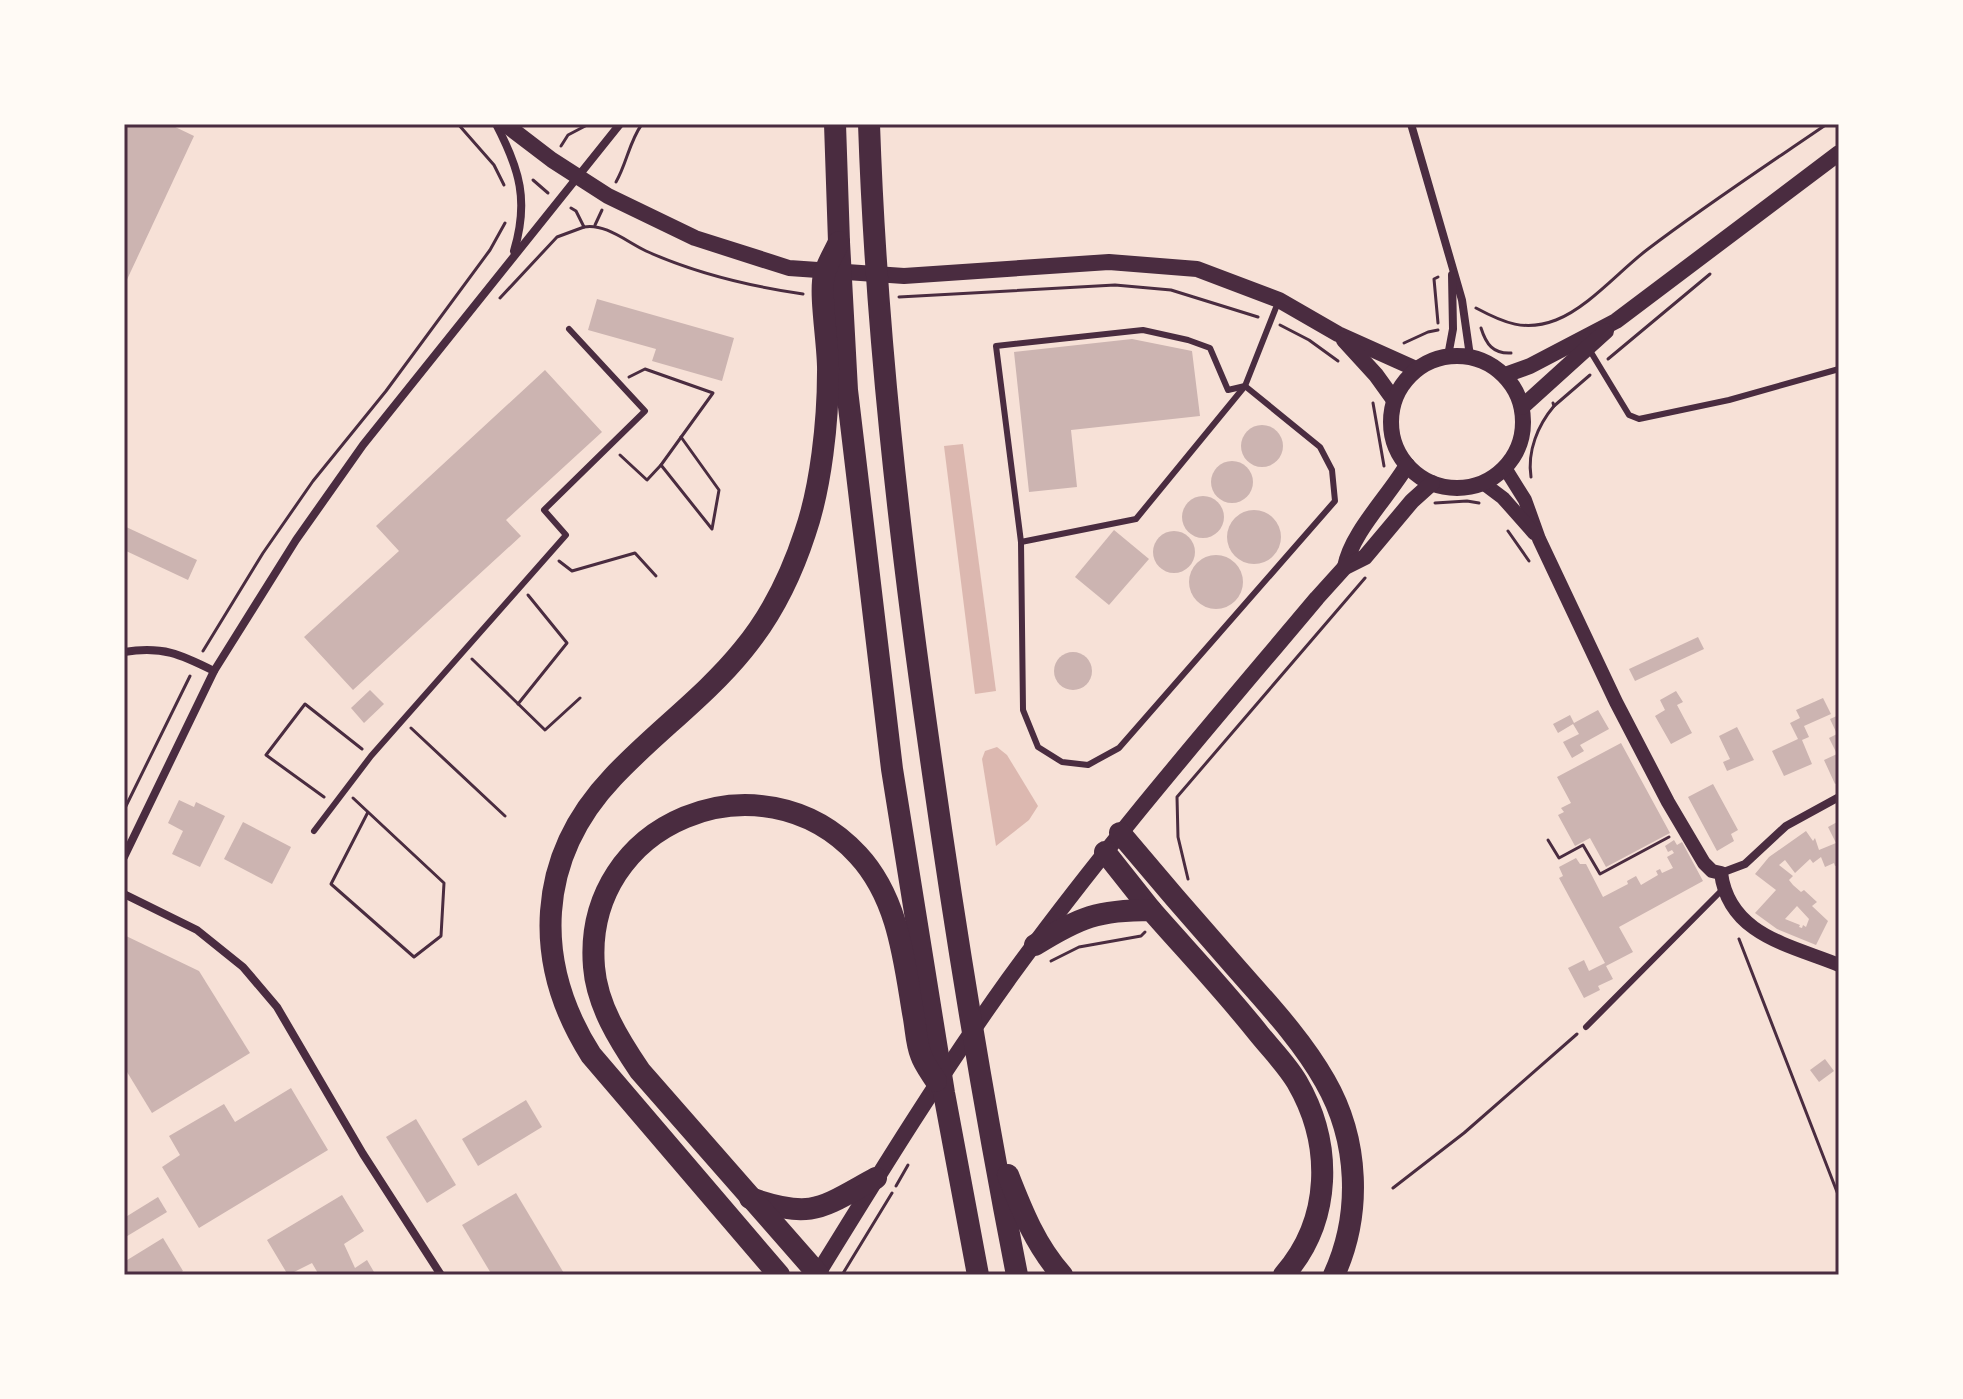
<svg xmlns="http://www.w3.org/2000/svg" width="1963" height="1399" viewBox="0 0 1963 1399" font-family="'Varela Round',sans-serif">
	<style>
		.water { fill: #dcb8b0 }
		.building { fill: #ccb4b1; fill-rule: evenodd }
		.lines { fill: none; stroke-linecap: round; stroke-linejoin: round }
		.path { stroke: #4a2c40; stroke-width: 3 }
		.service { stroke: #4a2c40; stroke-width: 6 }
		.minor { stroke: #4a2c40; stroke-width: 8 }
		.tertiary { stroke: #4a2c40; stroke-width: 14 }
		.secondary { stroke: #4a2c40; stroke-width: 16 }
		.motorway { stroke: #4a2c40; stroke-width: 22 }
		.neatline { fill: none; stroke: #4a2c40; stroke-width: 3 }
	</style>
	<rect width="100%" height="100%" fill="#f7e1d7"/>
	<g class="water">
		<path d="M963,444l33,247 -21,3 -31,-248z"/>
		<path d="M997,747l10,8 31,51 -9,14 -33,26 -14,-87 3,-8z"/>
	</g>
	<g class="building">
		<path d="M124,124h45l25,12 -70,150z"/>
		<path d="M597,299l137,39 -12,43 -70,-20 4,-12 -68,-19z"/>
		<path d="M1132,339l60,12 8,65 -129,14 6,57 -48,5 -15,-140z"/>
		<path d="M545,370l57,62 -96,88 15,16 -168,154 -49,-53 95,-86 -23,-25z"/>
		<circle cx="1262" cy="446" r="21"/>
		<circle cx="1232" cy="482" r="21"/>
		<circle cx="1203" cy="517" r="21"/>
		<circle cx="1254" cy="537" r="27"/>
		<path d="M124,526l73,34 -9,20 -64,-30z"/>
		<path d="M1114,530l35,29 -40,46 -34,-28z"/>
		<circle cx="1174" cy="552" r="21"/>
		<circle cx="1216" cy="582" r="27"/>
		<path d="M1698,637l6,12 -69,32 -6,-12z"/>
		<circle cx="1073" cy="671" r="19"/>
		<path d="M370,690l14,14 -20,19 -13,-15z"/>
		<path d="M1676,691l7,11 -6,3 15,28 -21,11 -16,-28 10,-6 -5,-10z"/>
		<path d="M1823,698l8,16 -27,12 5,11 -7,3 10,24 -28,12 -12,-25 26,-12 -8,-16 10,-5 -4,-8z"/>
		<path d="M1598,710l11,19 -29,16 4,6 -12,7 -9,-16 16,-8 -6,-10 -15,9 -5,-9 17,-9 4,8z"/>
		<path d="M1839,715v67l-4,2 -11,-24 13,-6 -8,-16 8,-4 -7,-15z"/>
		<path d="M1737,727l17,33 -27,11 -4,-9 7,-3 -11,-23z"/>
		<path d="M1621,743l49,90 -64,34 -16,-29 -15,8 -17,-31 6,-3 -3,-4 10,-5 -14,-26z"/>
		<path d="M1713,784l25,46 -7,4 3,7 -17,10 -29,-54z"/>
		<path d="M179,800l15,7 2,-5 29,14 -25,51 -28,-13 11,-23 -15,-8z"/>
		<path d="M1839,821v44l-4,1 -1,-3 -9,4 -4,-10 -8,6 -3,-4 -15,14 -10,-13 -6,5 14,11 -4,4 4,5 8,7 3,-2 13,12 -5,4 16,15 -12,24 -39,-16 -22,-16 21,-23 -21,-16 14,-17 37,-26 7,10 2,-3 4,12 17,-7 -8,-16zM1797,906l12,13 -3,8 -3,-2 -1,3 -3,-1 1,-2 -15,-6z"/>
		<path d="M243,822l48,25 -19,37 -48,-25z"/>
		<path d="M1674,840l3,5 5,-3 21,39 -84,46 14,25 -27,14 7,13 -15,7 2,4 -16,8 -16,-30 16,-8 5,11 16,-8 -46,-85 4,-2 -4,-9 17,-9 4,6h6l17,33 25,-13 -1,-3 9,-5 5,9 17,-10 -2,-4 4,-2 2,4 11,-5 -6,-11 7,-4 -2,-3 -4,2 -3,-6z"/>
		<path d="M124,935l75,36 51,82 -98,60 -28,-46z"/>
		<path d="M1825,1059l9,12 -15,11 -9,-12z"/>
		<path d="M291,1088l37,62 -129,78 -37,-61 18,-12 -11,-19 55,-32 11,18z"/>
		<path d="M526,1100l16,27 -64,39 -16,-27z"/>
		<path d="M416,1119l40,66 -29,18 -41,-66z"/>
		<path d="M516,1193l49,82h-73l-30,-50z"/>
		<path d="M342,1195l22,36 -20,13 11,24 12,-8 7,12 -6,3h-49l-7,-12 -24,12 -21,-35z"/>
		<path d="M158,1197l9,15 -43,26v-20z"/>
		<path d="M163,1238l20,33 -6,4h-53v-13z"/>
	</g>
	<g class="lines">
		<g class="path">
			<path d="M458,124l36,41 10,20"/>
			<path d="M561,146l7,-11 21,-11"/>
			<path d="M533,180l15,13"/>
			<path d="M616,182c11,-19 13,-40 26,-58"/>
			<path d="M571,208l5,3 8,16c21,-4 43,15 62,24 51,23 102,35 157,43"/>
			<path d="M595,225l7,-15"/>
			<path d="M899,297l216,-12 56,5 87,27"/>
			<path d="M500,298l57,-61 27,-10"/>
			<path d="M1476,308c28,15 49,24 80,12 33,-13 64,-50 92,-71 58,-44 119,-84 179,-125"/>
			<path d="M1438,323l-4,-44 4,-2"/>
			<path d="M1280,325l29,15 29,21"/>
			<path d="M1481,328c5,16 12,26 30,25"/>
			<path d="M1404,343l24,-11 10,-2"/>
			<path d="M1608,359l102,-85"/>
			<path d="M1373,403l11,63"/>
			<path d="M1554,406l36,-31"/>
			<path d="M620,455l27,25 14,-15 52,-72 -68,-24 -16,8"/>
			<path d="M661,465l51,64 7,-39 -38,-53"/>
			<path d="M1531,477c-4,-26 7,-52 23,-71l-1,-3"/>
			<path d="M1435,503l32,-2 12,2"/>
			<path d="M1508,531l21,30"/>
			<path d="M559,561l13,10 63,-18 21,23"/>
			<path d="M203,651l60,-98 50,-72 73,-90 104,-141 15,-27"/>
			<path d="M472,659l73,71 35,-32"/>
			<path d="M518,704l49,-61 -39,-48"/>
			<path d="M411,728l94,88"/>
			<path d="M324,797l-58,-42 39,-51 57,45"/>
			<path d="M353,798l91,85 -3,53 -27,21 -83,-73 37,-72"/>
			<path d="M124,810l66,-134"/>
			<path d="M1548,840l11,18 24,-13 17,29 69,-37"/>
			<path d="M1188,879l-10,-42 -1,-40 188,-219"/>
			<path d="M1739,939l100,258"/>
			<path d="M1051,961l28,-14 62,-11 4,-4"/>
			<path d="M896,1186l12,-21"/>
			<path d="M1393,1188l71,-55 113,-99"/>
			<path d="M842,1275l50,-82"/>
		</g>
		<g class="service">
			<path d="M1143,330l45,10 22,8 18,42 17,-4 75,61 12,23 3,31 -216,247 -31,17 -26,-3 -24,-15 -15,-37 -2,-168 -25,-196z"/>
			<path d="M1589,349l40,66 10,4 90,-19 110,-31"/>
			<path d="M1021,542l115,-23 109,-133 34,-86"/>
			<path d="M314,831l57,-75 195,-221 -22,-25 101,-99 -76,-82"/>
			<path d="M1586,1027l137,-138"/>
		</g>
		<g class="minor">
			<path d="M496,124c24,46 33,77 18,127"/>
			<path d="M1411,124l51,176 8,56"/>
			<path d="M1448,356l5,-27 -1,-54"/>
			<path d="M124,652c39,-6 56,2 90,19"/>
			<path d="M124,857l90,-186 82,-131 67,-95 257,-321"/>
			<path d="M1721,873l24,-9 41,-38 53,-29"/>
			<path d="M124,894l73,36 46,37 34,40 86,147 78,121"/>
		</g>
		<g class="tertiary">
			<path d="M1505,468l20,32 14,39 77,163 52,100 36,61 8,8 9,2c8,62 69,72 118,92"/>
			<path d="M1483,483l20,15 31,35"/>
		</g>
		<g class="secondary">
			<path d="M505,124l47,36 56,36 87,42 94,30 115,8 205,-14 88,7 82,31 59,34 78,35"/>
			<path d="M1344,340l32,35 18,25"/>
			<circle cx="1457" cy="422" r="66"/>
			<path d="M1505,375l25,-9 86,-45 223,-168"/>
			<path d="M1522,407l84,-76"/>
			<path d="M1345,567c6,-34 44,-71 62,-102"/>
			<path d="M817,1275c61,-99 123,-200 191,-295 96,-133 204,-257 309,-382l28,-31 20,-10 47,-56 20,-18"/>
		</g>
		<g class="motorway">
			<path d="M835,124l4,118 8,148 45,379 52,324 34,182"/>
			<path d="M869,124c7,206 30,410 59,614 25,180 54,359 89,537"/>
			<path d="M1120,833c36,43 73,86 111,129 33,38 69,75 94,119 34,59 37,133 9,194"/>
			<path d="M1105,852l46,58"/>
			<path d="M1035,945c45,-28 63,-35 116,-35 36,41 74,81 108,124 13,16 28,31 38,48 36,62 35,138 -13,193"/>
			<path d="M1008,1175c14,36 28,71 54,100"/>
			<path d="M750,1198c63,22 71,10 126,-20"/>
			<path d="M818,1274l-178,-203c-21,-31 -43,-66 -46,-104 -12,-145 167,-217 264,-112 40,43 46,104 55,158 3,14 3,30 8,42 3,9 10,18 15,26"/>
			<path d="M779,1275l-188,-220c-59,-93 -55,-197 22,-278 41,-44 92,-80 130,-127 29,-35 48,-74 62,-117 16,-46 23,-112 23,-161 1,-23 -9,-78 -4,-97 3,-11 10,-22 15,-33"/>
		</g>
	</g>
	<rect width="1963" height="1399" fill="none" stroke="#fffaf5" stroke-width="252"/>
	<rect x="126" y="126" width="1711" height="1147" class="neatline"/>
</svg>
